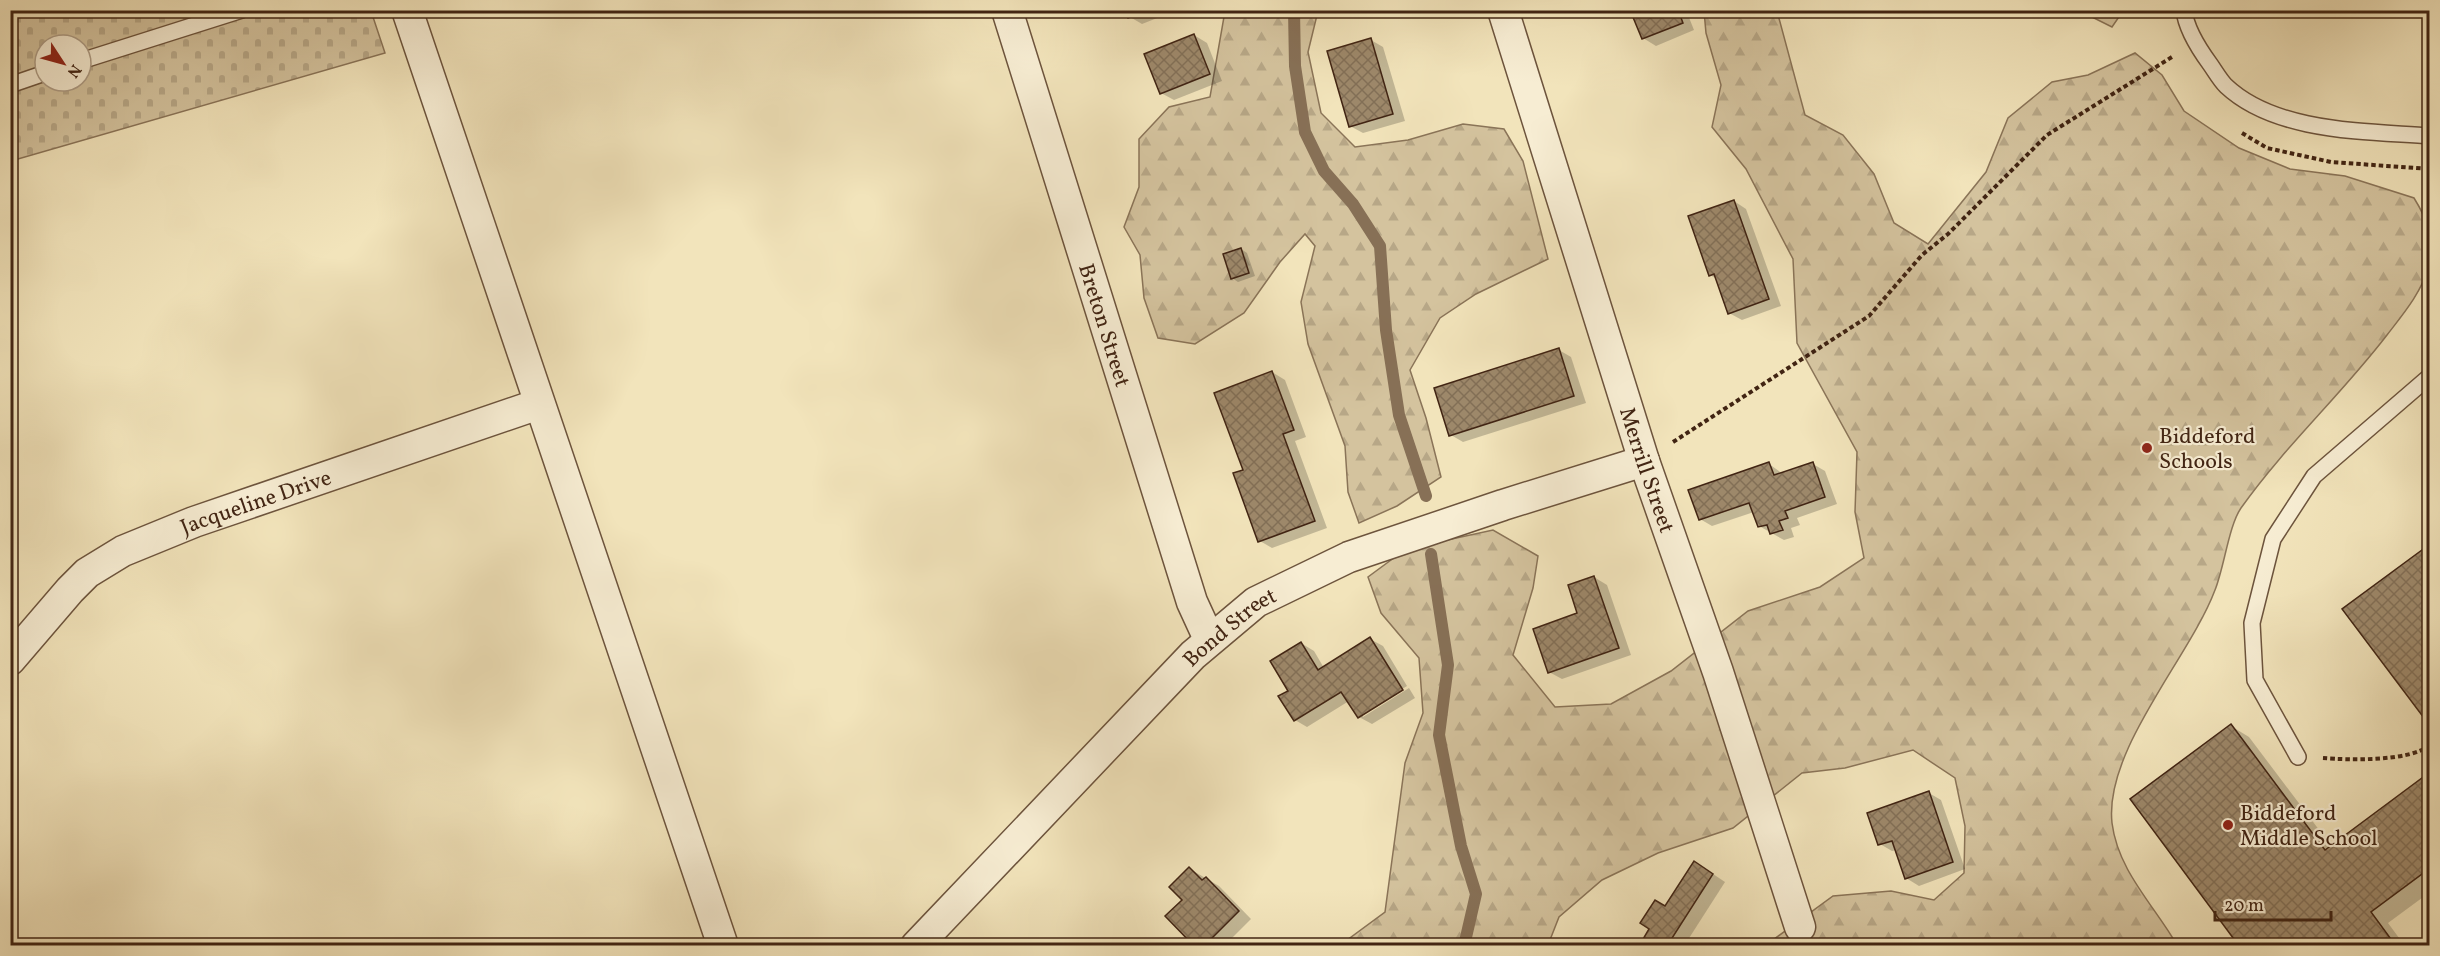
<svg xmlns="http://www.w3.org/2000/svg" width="2440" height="956" viewBox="0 0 2440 956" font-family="Vollkorn,serif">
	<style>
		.grass { fill: #d4c39e; stroke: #8a7458; stroke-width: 1.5 }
		.forest { fill: url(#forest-firs); stroke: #8a7458; stroke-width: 1.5 }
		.cemetery { fill: url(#cemetery-stones); stroke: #8a7458; stroke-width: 1.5; fill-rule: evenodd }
		.shadow { fill: #0003 }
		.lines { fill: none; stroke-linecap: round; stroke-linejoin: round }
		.stream { stroke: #877056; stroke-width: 12 }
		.building { fill: url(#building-cross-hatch); stroke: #412413; stroke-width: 1.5 }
		.lane-casing { stroke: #6d543d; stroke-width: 18 }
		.street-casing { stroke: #6d543d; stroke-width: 33 }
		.path { stroke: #412413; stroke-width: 4; stroke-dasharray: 4.5 3; stroke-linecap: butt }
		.lane { stroke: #f7edd3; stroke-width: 15 }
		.street { stroke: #f7edd3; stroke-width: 30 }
		.poi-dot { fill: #8f2418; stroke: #f7edd3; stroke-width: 2 }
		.labels { text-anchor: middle; stroke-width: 4.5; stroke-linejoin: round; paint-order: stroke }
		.street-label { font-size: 22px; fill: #412413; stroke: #f7edd3 }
		.poi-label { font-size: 22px; fill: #412413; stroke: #f7edd3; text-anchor: start }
	</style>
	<defs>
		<pattern id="forest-firs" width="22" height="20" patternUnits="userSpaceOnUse" patternTransform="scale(1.5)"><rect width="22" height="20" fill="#d4c39e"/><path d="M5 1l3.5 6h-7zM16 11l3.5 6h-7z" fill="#b7a787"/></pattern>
		<pattern id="cemetery-stones" width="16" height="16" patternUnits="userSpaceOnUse" patternTransform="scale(1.5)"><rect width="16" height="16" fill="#d4c39e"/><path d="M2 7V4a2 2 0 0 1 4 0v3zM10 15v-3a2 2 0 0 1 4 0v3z" fill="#b7a787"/></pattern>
		<pattern id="building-cross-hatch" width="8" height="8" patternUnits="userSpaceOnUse" patternTransform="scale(1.5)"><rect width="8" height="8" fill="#9d886a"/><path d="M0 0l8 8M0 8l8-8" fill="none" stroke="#826f56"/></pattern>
	</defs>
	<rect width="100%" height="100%" fill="#f2e4bb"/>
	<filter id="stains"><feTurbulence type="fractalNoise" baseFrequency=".00333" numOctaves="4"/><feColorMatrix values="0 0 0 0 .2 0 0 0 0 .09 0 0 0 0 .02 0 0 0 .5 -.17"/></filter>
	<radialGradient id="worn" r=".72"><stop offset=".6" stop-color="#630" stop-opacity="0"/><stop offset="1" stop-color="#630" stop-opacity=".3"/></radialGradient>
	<path class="grass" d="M2080,11h43l-11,16z"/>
	<g class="forest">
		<path d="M1225,11h93l-10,41 13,61 34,34 53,-7 55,-16 41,5 19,32 25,98 -72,35 -36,24 -30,52 16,48 15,59 -44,29 -38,17 -11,-31 -3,-46 -37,-102 -7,-42 14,-56 -10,-12 -25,28 -36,51 -49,31 -37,-6 -14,-40 -4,-43 -16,-28 15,-40v-48l30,-32 41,-10z"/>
		<path d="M1704,11h73l28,104 38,20 31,39 20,49 34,21 58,-72 22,-54 44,-36 36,-7 47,-22 27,22 22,36 55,37 51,21 55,7 69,22c13,21 22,42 15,68 -8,27 -25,47 -42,69 -46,60 -102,111 -146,173 -12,17 -17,60 -26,82 -25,67 -111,160 -103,233 6,48 42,82 65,122h-411l67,-49 58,-5 43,9 30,-27 1,-47 -10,-48 -42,-28 -68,18 -43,5 -69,55 -75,25 -56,27 -43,37 -11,28 -209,1 46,-34 20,-149 18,-50 -4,-55 -38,-45 -13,-36 38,-28 87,-19 45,26 -5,32 -20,67 42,52 56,-3 60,-33 77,-60 72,-24 44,-29 -9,-46 2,-60 -60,-109 -4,-84 -47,-90 -34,-42 9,-42 -15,-52z"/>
	</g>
	<path class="cemetery" d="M11,11h360l14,42 -374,108zM45,45h36v36h-36z"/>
	<g class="shadow">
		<path d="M1127,10l48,1 -33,13 -12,-7z"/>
		<path d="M1631,10h55l8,20 -38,16 -13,-8z"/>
		<path d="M1194,35l13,8 15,38 -48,19 -13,-7z"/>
		<path d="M1371,40l12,7 22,74 -42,12 -13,-7z"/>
		<path d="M1734,201l12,8 35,97 -39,14 -13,-7 -12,-34 -7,-4z"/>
		<path d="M1241,249l6,4 8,23 -17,6 -6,-4z"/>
		<path d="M1559,350l12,7 15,46 -123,39 -12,-7z"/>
		<path d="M1272,372l13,8 21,57 -11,4 32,87 -55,20 -12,-7 -15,-70z"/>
		<path d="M1769,464l14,10 30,-10 12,7 12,33 -40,14 3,7 -9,3 3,9 -10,3 -25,-14 -5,-14 -42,14 -12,-7z"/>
		<path d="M1594,577l13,8 24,70 -69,24 -13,-7 30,-58z"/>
		<path d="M1370,639l13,7 24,40 -44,27v4l46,-29 6,10 -43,26 -13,-7 -10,-16 -42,26 -12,-7 -5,-29 11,-48 13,8 10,17z"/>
		<path d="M2231,726l18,11 83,110 98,-73v118l-42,31 17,23h-164z"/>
		<path d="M1929,793l12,7 24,69 -46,17 -13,-8 -9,-28 -5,1 -12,-7z"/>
		<path d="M1190,869l29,17 32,33 -27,27h-28l-12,-46z"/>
		<path d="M1707,870l18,12 -41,64h-43l24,-39z"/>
	</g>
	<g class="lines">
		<g class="stream">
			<path d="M1294,10l1,56 10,66 19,39 29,33 27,42 6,84 13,85 27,81"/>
			<path d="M1431,554l17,111 -9,70 22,111 15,48 -12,52"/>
		</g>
	</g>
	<g class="building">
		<path d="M1125,10h22l-19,8z"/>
		<path d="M1630,10h48l5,13 -41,16z"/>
		<path d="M1194,34l16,40 -50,20 -16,-40z"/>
		<path d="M1371,38l22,76 -44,13 -22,-76z"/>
		<path d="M1734,200l35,99 -41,15 -14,-40 -5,2 -21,-60z"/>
		<path d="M1241,248l8,25 -18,6 -8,-25z"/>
		<path d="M1559,348l15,48 -125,40 -15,-48z"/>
		<path d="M1272,371l22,59 -11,4 32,87 -57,21 -25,-69 10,-3 -29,-77z"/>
		<path d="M1769,462l5,13 39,-13 12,35 -40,14 3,7 -9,3 4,9 -13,4 -3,-9 -9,2 -9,-24 -50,17 -11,-30z"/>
		<path d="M2422,550l8,10v166l-88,-117z"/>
		<path d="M1594,576l25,72 -71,25 -15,-44 44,-16 -9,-28z"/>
		<path d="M1370,637l33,53 -45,28 -17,-26 -47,29 -16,-25 10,-5 -18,-30 31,-19 17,28z"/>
		<path d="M2231,724l94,126 105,-78v96l-59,44 25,34h-157l-109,-147z"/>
		<path d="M1929,791l24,71 -48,17 -13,-38 -14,4 -11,-32z"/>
		<path d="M1694,861l19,13 -46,72h-28l10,-17 -9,-6 15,-23 10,6z"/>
		<path d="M1189,867l13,13 4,-3 33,34 -35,35h-10l-29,-30 17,-16 -13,-13z"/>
	</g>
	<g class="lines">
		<g class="lane-casing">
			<g id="lane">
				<path d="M2184,10c2,19 15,39 26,54 5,7 10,16 16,22 50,47 140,45 204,50"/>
				<path d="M81,61l161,-51"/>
				<path d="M10,85l35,-12"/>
				<path d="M2298,757l-43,-77 -3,-57 21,-84 41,-63 116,-100"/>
			</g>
		</g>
		<g class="street-casing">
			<g id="street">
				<path d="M407,10l316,936"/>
				<path id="s1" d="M1007,10l185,592 17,37"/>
				<path id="s2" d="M1503,10l141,451 74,211 82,255"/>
				<path id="s3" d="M10,660l60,-70 17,-17 36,-22 71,-29 345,-118"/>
				<path id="s4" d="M916,946l277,-291 63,-53 93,-45 154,-52 141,-44"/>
			</g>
		</g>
		<g class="path">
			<path d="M2242,133l25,15 64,14 99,7"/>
			<path d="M1673,442l196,-126 53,-61 26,-21 99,-99 125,-78"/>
			<path d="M2323,758c26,2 86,4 107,-13"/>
		</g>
		<use href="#lane" class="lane"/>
		<use href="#street" class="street"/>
	</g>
	<g class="poi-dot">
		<circle cx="2147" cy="448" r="6"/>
		<circle cx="2228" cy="825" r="6"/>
	</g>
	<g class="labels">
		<g class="street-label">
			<text dy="8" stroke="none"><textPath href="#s1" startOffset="330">Breton Street</textPath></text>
			<text dy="8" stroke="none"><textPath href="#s2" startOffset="482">Merrill Street</textPath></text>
			<text dy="8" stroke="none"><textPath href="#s3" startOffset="300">Jacqueline Drive</textPath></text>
			<text dy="8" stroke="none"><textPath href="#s4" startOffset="448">Bond Street</textPath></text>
		</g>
		<g class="poi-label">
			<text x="2159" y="443">Biddeford<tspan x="2159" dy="25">Schools</tspan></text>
			<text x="2240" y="820">Biddeford<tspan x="2240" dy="25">Middle School</tspan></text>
		</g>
	</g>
	<rect width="2440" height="956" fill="none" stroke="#f2e4bb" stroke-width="36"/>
	<rect x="12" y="12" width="2416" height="932" fill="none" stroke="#412413" stroke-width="3"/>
	<rect x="18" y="18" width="2404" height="920" fill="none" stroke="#412413" stroke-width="1.5"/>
	<g transform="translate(63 63) rotate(126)"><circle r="28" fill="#f7edd3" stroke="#ae9d86" stroke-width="1.5"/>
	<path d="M0-4.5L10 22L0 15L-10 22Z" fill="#8f2418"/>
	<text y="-9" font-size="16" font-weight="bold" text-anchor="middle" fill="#412413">N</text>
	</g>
	<path d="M2215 911v9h116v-9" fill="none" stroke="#412413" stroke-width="3"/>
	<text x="2224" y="911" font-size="18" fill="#412413" stroke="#f7edd3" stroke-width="4.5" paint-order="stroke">20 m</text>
	<rect width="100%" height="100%" filter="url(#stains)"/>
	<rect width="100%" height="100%" fill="url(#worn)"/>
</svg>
